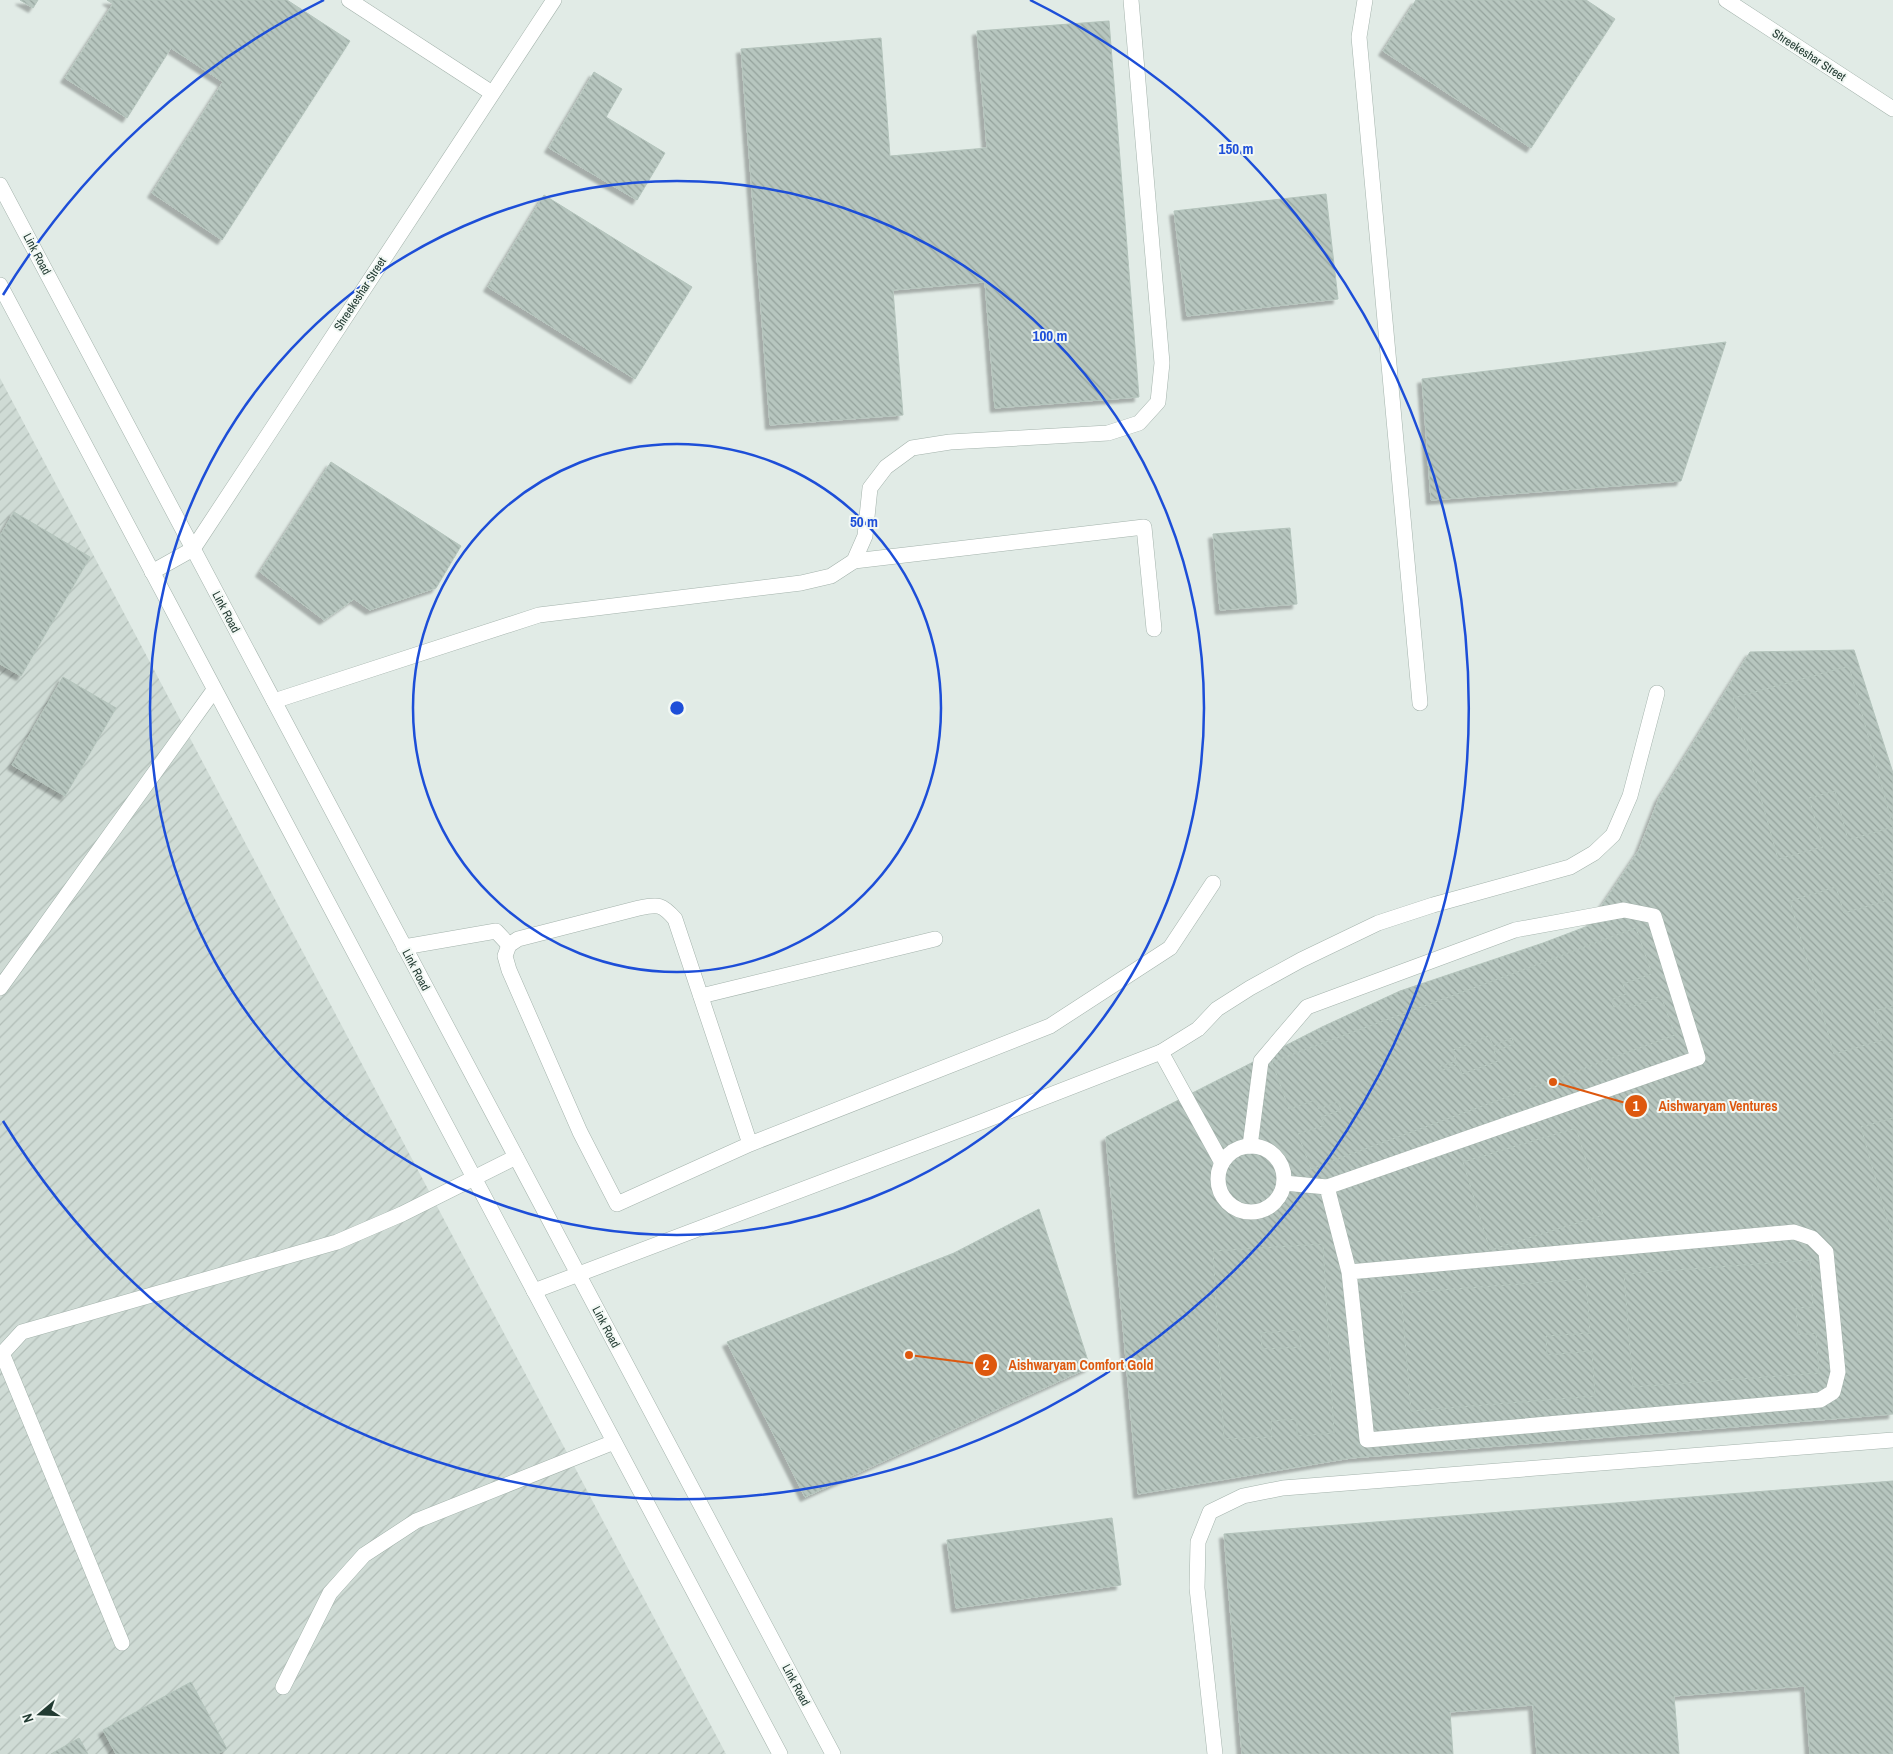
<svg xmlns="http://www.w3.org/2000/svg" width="1893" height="1754" viewBox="0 0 1893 1754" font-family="'Archivo Narrow',sans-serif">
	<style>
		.industrial { fill: url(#industrial-furrows) }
		.building { fill: url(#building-back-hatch); stroke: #b4c4bc; fill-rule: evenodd; filter: url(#shadow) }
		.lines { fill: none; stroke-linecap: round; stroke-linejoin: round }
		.minor-casing { stroke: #a4b3ac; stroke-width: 16 }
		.minor { stroke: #fff; stroke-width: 15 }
		.ring { fill: none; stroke: #1d4ed8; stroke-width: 2.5 }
		.labels { text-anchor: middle; stroke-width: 4; stroke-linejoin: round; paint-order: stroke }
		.street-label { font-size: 12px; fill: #223b32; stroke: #f2f8f4 }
		.centre { fill: #1d4ed8; stroke: #f2f8f4; stroke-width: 2.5 }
		.ring-label { font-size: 15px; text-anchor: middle; font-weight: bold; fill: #1d4ed8; stroke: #f2f8f4; stroke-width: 4; stroke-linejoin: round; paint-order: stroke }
		.leader { fill: none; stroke: #de580e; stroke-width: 2 }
		.callout-dot { fill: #de580e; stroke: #f2f8f4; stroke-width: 2 }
		.mark-label { font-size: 15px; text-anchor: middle; font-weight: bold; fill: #fff }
		.callout-label { font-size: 14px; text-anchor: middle; font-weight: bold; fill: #de580e; stroke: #f2f8f4; stroke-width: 4; stroke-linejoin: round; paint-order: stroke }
	</style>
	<defs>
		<pattern id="industrial-furrows" width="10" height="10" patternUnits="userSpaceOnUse" patternTransform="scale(1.25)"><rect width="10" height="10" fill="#cfdbd5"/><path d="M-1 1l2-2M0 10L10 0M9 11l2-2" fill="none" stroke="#b1bdb7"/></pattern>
		<pattern id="building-back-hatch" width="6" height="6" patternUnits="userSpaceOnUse" patternTransform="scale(1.25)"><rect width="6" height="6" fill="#b7c6bf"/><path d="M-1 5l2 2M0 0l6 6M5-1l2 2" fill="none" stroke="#94a29c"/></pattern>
		<filter id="shadow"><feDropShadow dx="-4.5" dy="4.5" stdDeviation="1" flood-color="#0004"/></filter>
	</defs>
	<rect width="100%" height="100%" fill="#e1ebe6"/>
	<path class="industrial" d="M0,378l726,1376h-726z"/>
	<g class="building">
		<path d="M20,0h18l-5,8z"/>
		<path d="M107,0h180l63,41 -128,199 -70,-47 71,-111 -52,-34 -44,70 -62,-40 48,-74z"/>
		<path d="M1416,0h170l29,19 -84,129 -148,-97z"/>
		<path d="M1109,21l30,376 -144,11 -10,-126 -92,8 10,125 -133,10 -29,-376 140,-11 9,118 97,-8 -10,-117z"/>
		<path d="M594,72l28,17 -16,28 59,36 -28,47 -88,-52z"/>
		<path d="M1326,194l12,105 -151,17 -13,-105z"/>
		<path d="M544,195l148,92 -57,92 -147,-92z"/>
		<path d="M1726,342l-45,139 -250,19 -9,-121z"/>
		<path d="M331,462l130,84 -25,42 -66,22 -16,-11 -30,21 -64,-48z"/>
		<path d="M14,512l76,45 -69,119 -21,-12v-128z"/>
		<path d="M1290,528l7,76 -77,6 -7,-76z"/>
		<path d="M1854,650l39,123v641l-542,44 -213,36 -32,-357 216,-110 78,-36 143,-48 45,-17 51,-76 20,-52 91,-146z"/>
		<path d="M1849,666l44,161 -45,13 -13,-49 -26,7 14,49 -45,12 -45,-161z"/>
		<path d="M63,677l53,31 -51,88 -53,-31z"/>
		<path d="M1893,871v135l-19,5 9,29 -49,14 -44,-153 46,-14 8,26 41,-12 -7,-26z"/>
		<path d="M1636,928l16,46 -29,10 3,10 -15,6 3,7 15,-5 1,5 31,-11 14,39 -364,134 -13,-35 27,-9 -4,-8 20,-7 -3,-8 -19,7 -4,-9 -26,9 -17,-47zM1489,1036l4,10 19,-8 2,6 -20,7 4,10 -36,13 -4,-10 -18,7 -2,-4 18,-6 -3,-11z"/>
		<path d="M1893,1118v123l-32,-114z"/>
		<path d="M1576,1128l27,87 -113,35 -27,-88z"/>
		<path d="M1039,1209l51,158 -285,130 -78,-155 227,-89z"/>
		<path d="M1323,1244l11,189 -37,3v-17l-26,2 1,16 -48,2 -11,-188zM1299,1330l2,17 -39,2 -1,-16z"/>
		<path d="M1810,1260l3,47 -17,1 2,27 18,-2 3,40 -186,14 -9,-113z"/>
		<path d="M1586,1279l4,54 -44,3 1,19 45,-4 3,45 -184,15 -10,-118z"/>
		<path d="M1893,1481v273h-83l-5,-68 -131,10 5,58h-142l-4,-49 -83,7 3,42h-211l-18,-220z"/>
		<path d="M1112,1518l9,67 -165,23 -9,-68z"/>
		<path d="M191,1682l36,67 -10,5h-101l-13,-24z"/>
		<path d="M79,1738l9,16h-37z"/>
	</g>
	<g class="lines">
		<g class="minor-casing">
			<g id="minor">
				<path d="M349,0l143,93"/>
				<path d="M1365,0l-6,37 61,666"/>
				<path d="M1726,0l167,109"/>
				<path d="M0,185l833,1569"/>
				<path d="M0,285l780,1469"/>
				<path d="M854,561l290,-34 10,102"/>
				<path d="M152,572l41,-23 361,-549"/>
				<path d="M274,701l265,-86 262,-32 30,-7 23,-15 11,-25 5,-48 16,-21 26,-19 38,-6 158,-9 31,-10 19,-21 4,-39 -31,-363"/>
				<path d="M404,947l92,-16 13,14"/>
				<path d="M0,988l214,-298"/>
				<path d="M701,996l234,-57"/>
				<path d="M1161,1052l37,-23 19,-20 33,-21 51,-28 77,-37 55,-18 137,-38 24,-14 19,-18 17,-39 27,-103"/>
				<path d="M750,1144l-75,-225c-13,-15 -17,-15 -36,-11l-121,31 -9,6 -4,11 4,14 71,162 37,72 133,-60 300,-118 120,-78 43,-65"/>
				<path d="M1250,1146l11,-85 46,-54 208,-77 109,-20 30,6 44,142 -371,129"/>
				<circle cx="1251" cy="1179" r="33"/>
				<path d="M1284,1183l43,4 22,85 18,168 453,-40 13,-8 5,-20 -12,-120 -14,-14 -18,-6 -445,40"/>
				<path d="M534,1291l447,-169 180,-70 61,111"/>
				<path d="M2,1353l120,290"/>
				<path d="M0,1356l22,-24 315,-90 65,-28 114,-57"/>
				<path d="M283,1687l47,-94 34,-38 52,-34 198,-79"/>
				<path d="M1215,1754l-18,-166 1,-46 12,-30 33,-16 40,-8 610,-48"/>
			</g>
		</g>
		<use href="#minor" class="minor"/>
	</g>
	<g class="ring">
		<circle cx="677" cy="708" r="264"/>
		<circle cx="677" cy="708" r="527"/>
		<path d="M3 295A791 791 0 0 1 324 0M1030 0A791 791 0 1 1 3 1121"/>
	</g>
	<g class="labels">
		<g class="street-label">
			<text transform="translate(1809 55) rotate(33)" y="4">Shreekeshar Street</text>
			<text transform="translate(37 254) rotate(62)" y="4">Link Road</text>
			<text transform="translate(360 294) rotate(-57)" y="4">Shreekeshar Street</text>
			<text transform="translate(226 612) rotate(62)" y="4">Link Road</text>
			<text transform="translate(416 970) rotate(62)" y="4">Link Road</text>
			<text transform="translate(606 1327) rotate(62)" y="4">Link Road</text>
			<text transform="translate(796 1685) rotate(62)" y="4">Link Road</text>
		</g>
	</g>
	<circle cx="677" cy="708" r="8" class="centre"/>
	<g class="ring-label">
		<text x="1236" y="154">150 m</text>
		<text x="1050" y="341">100 m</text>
		<text x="864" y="527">50 m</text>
	</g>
	<path class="leader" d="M1553 1082L1636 1106M909 1355L986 1365"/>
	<g class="callout-dot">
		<circle cx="1553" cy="1082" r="5"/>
		<circle cx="909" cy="1355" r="5"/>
		<circle cx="1636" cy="1106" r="12"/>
		<circle cx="986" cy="1365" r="12"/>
	</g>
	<g class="mark-label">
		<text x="1636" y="1111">1</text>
		<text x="986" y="1370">2</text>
	</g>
	<g class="callout-label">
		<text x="1718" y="1111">Aishwaryam Ventures</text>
		<text x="1081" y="1370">Aishwaryam Comfort Gold</text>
	</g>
	<g transform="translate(40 1714) rotate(251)" stroke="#f2f8f4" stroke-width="4" paint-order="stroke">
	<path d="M0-4L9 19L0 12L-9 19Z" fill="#223b32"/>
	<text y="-8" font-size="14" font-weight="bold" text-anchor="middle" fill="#223b32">N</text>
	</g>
</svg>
